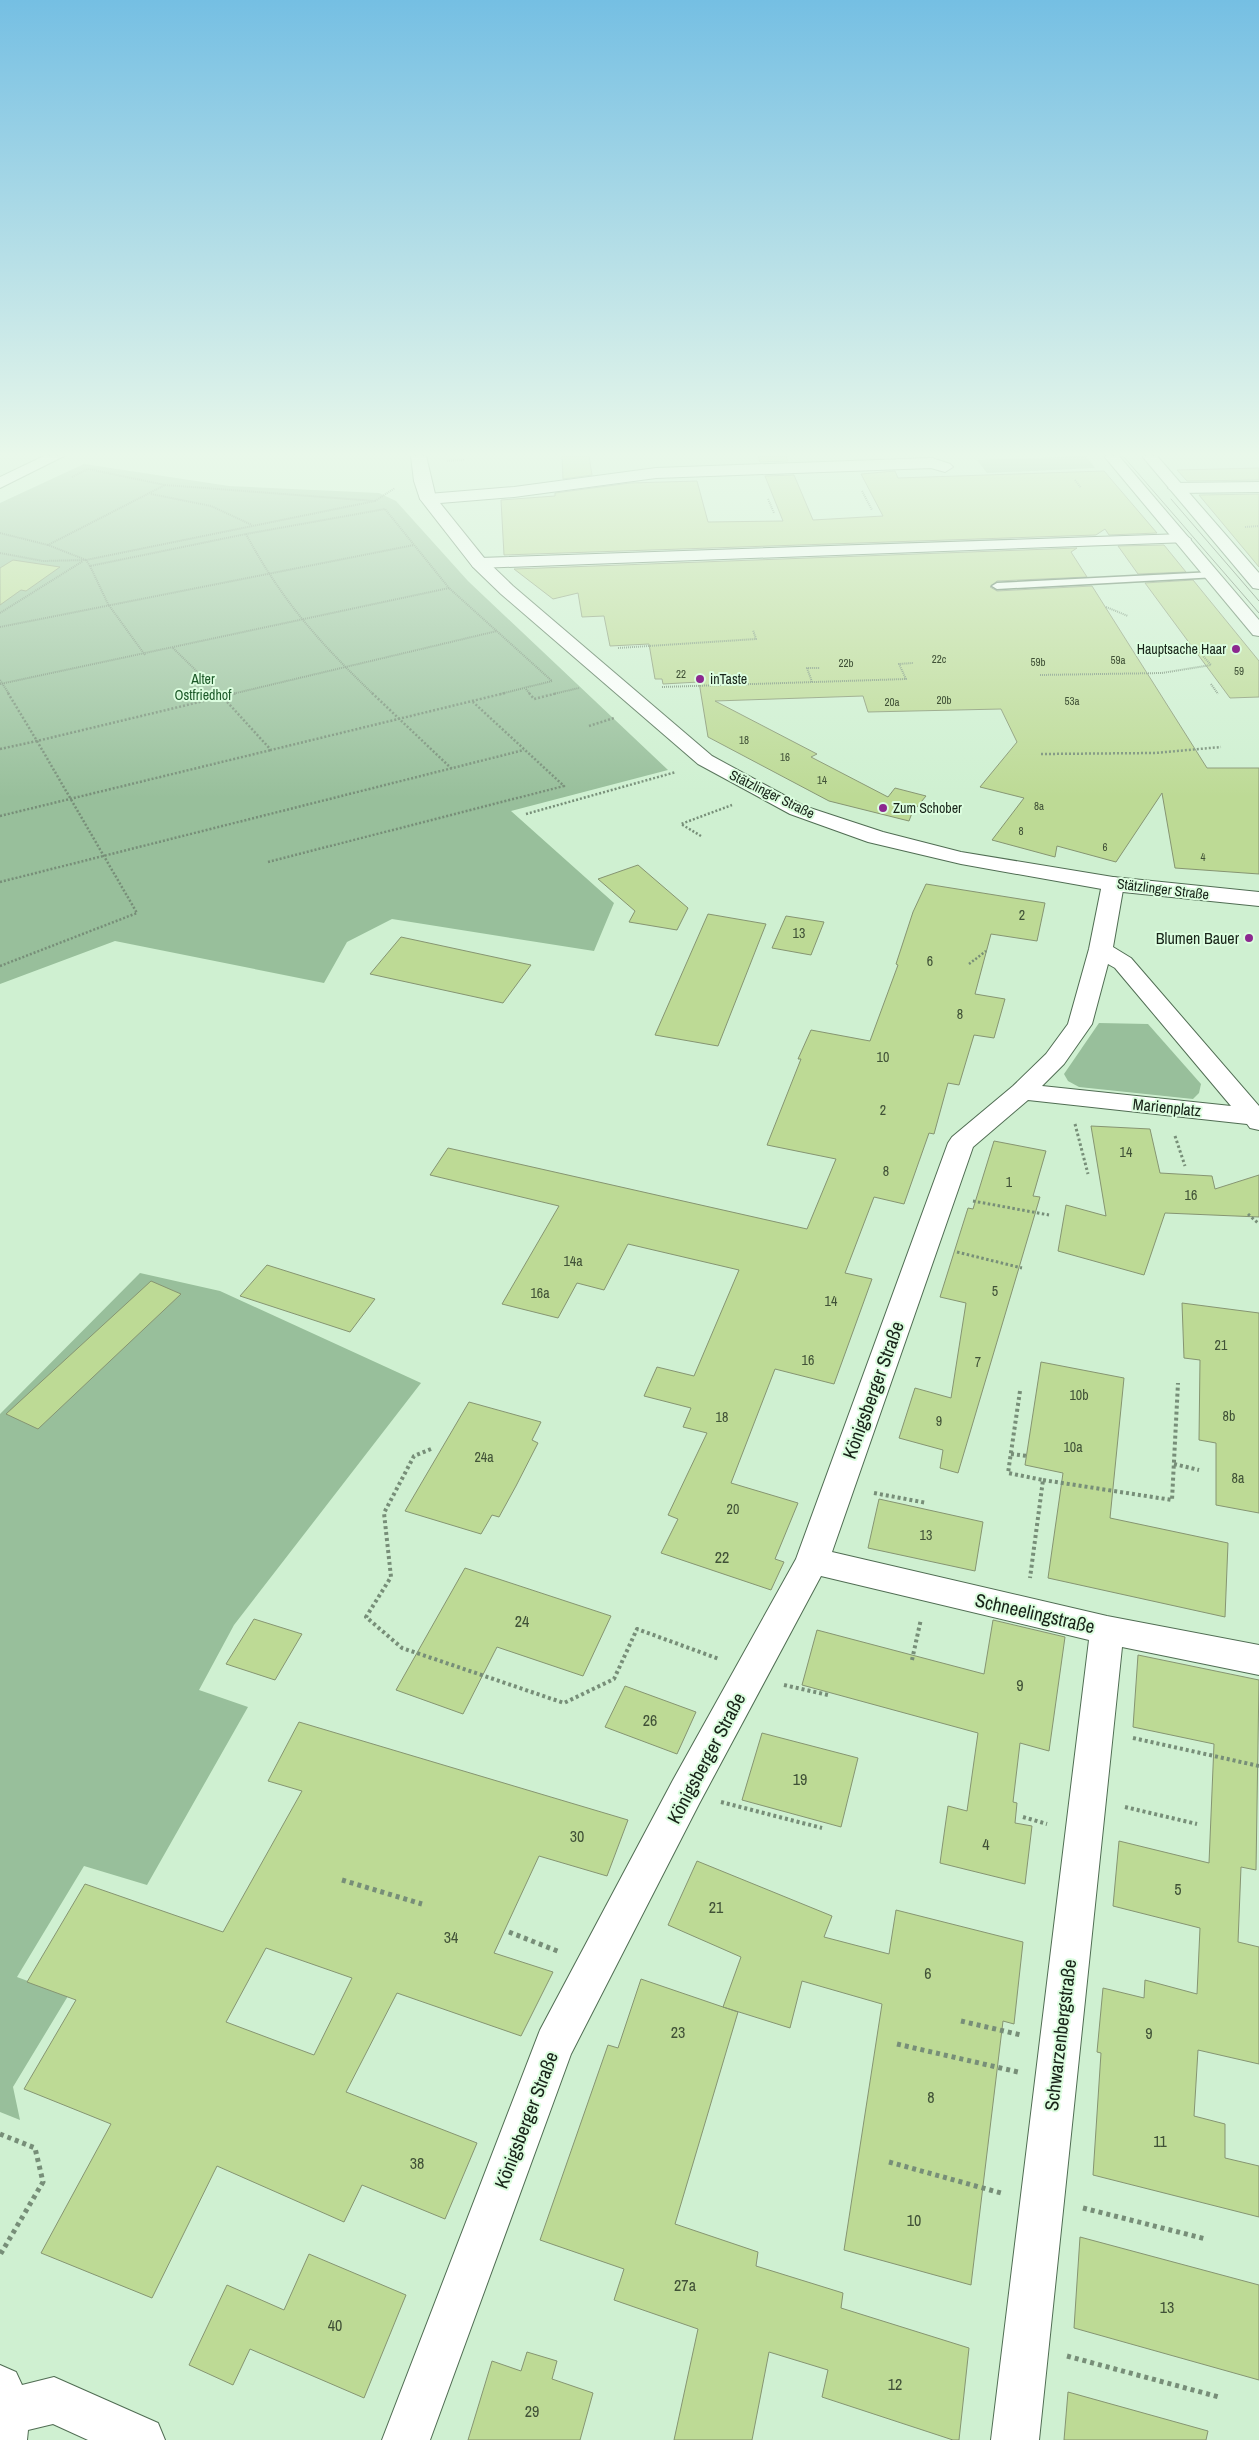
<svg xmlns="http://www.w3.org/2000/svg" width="1259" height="2440" viewBox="0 0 1259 2440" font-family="'Archivo Narrow',sans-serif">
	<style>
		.green { fill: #98bf9b }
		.building { fill: #bdda95; stroke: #869572; fill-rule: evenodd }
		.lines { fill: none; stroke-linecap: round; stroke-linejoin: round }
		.service-casing { stroke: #506d53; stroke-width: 3 }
		.minor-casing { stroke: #506d53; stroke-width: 2 }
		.tertiary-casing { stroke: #506d53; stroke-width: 2 }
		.secondary-casing { stroke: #506d53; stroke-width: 2 }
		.path-far4 { stroke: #778e78; stroke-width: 2; stroke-dasharray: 1 1; stroke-linecap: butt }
		.path-far3 { stroke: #778e78; stroke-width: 2.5; stroke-dasharray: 2 2; stroke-linecap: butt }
		.path-far2 { stroke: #778e78; stroke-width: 3; stroke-dasharray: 2.5 2.5; stroke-linecap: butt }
		.path-far1 { stroke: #778e78; stroke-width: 4; stroke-dasharray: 3 3; stroke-linecap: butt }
		.path { stroke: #778e78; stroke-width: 5; stroke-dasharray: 4 4; stroke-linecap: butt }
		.service { fill: #fff; fill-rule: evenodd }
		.minor { fill: #fff; fill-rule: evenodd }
		.tertiary { fill: #fff; fill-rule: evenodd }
		.secondary { fill: #fff; fill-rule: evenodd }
		.tram { stroke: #566957; stroke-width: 1 }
		.poi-dot { fill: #8c288f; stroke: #dcfddf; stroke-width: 2 }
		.labels { text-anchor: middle; stroke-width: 4; stroke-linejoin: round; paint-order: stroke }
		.far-number-label { font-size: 11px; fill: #405137 }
		.far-poi-label { font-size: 14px; fill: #172318; stroke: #dcfddf; text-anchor: start }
		.far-park-label { font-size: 14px; fill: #1c5928; stroke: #dcfddf }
		.far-street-label { font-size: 14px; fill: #172318; stroke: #dcfddf }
		.number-label { font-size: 14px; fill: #405137 }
		.poi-label { font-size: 16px; fill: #172318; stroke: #dcfddf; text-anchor: end }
		.street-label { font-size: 16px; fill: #172318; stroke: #dcfddf }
		.near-number-label { font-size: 16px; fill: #405137 }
		.near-street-label { font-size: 19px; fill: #172318; stroke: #dcfddf }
	</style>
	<rect width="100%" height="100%" fill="#cff0d1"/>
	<g class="green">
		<path d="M1086,456l9,12 -108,5 -10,-13z"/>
		<path d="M84,464l145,22 150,7 17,8 72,80 200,189 -157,41 103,92 -20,48 -202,-32 -45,23 -23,41 -209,-42 -115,43v-481z"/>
		<path d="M1099,1023l49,1 53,60 -2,9 -6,6 -114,-12 -11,-6 -4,-7z"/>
		<path d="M140,1273l80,18 201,92 -187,242 -35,65 49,17 -101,178 -63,-19 -67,111 51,19 -55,91 7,33 -20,-8v-698z"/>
	</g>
	<g class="building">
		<path d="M562,456h27l3,19 -29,4z"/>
		<path d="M758,456h28l2,5 -28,1z"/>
		<path d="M1259,468v12l-72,1 -10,-11z"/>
		<path d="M895,471l3,7 206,-7 53,62 -48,2 -4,-6 -9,6 -592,20 -3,-55 54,-4v-3l75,-10 67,-2 11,41 75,-1 -18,-45 29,-1 19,45 70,-4 -22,-42z"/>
		<path d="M1259,494v73l-60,-72z"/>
		<path d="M1164,545l22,27 -48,2 -20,-28z"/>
		<path d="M1077,548l-6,4 16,25 -90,4 -7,6 7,4 95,-5 115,182h52v106l-84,-6 -13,-75 -46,69 -59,-16 -2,11 -63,-17 32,-42 -44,-11 37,-45 -16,-33 -133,3 -5,-16 -148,5 102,53 -6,3 77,40 7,-9 31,8 -14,17 -3,8 -80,-20 -121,-64 -9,-55 -36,2 -1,-5h-7l-6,-35 -39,2 -6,-30 -22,1 -4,-24 -25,6 -39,-30z"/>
		<path d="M13,560l47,7 -34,24 -5,-1 -21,15v-37z"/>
		<path d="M1193,580l66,81v36l-29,1 -85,-115z"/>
		<path d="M638,865l50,43 -11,22 -48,-8 6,-11 -37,-32z"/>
		<path d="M926,884l119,19 -8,38 -46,-7 -16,60 30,5 -11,39 -20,-3 -15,50 -11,-2 -14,51 -5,-1 -25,71 -30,-7 -29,76 27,6 -38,105 -59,-15 -44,114 67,20 -23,56 9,3 -13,28 -110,-37 17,-34 -10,-4 39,-82 -24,-6 8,-19 -47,-12 13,-29 37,9 45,-106 -111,-26 -24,46 -27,-7 -19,35 -56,-14 57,-98 -129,-31 18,-27 359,81 29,-70 -69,-14 34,-86h-3l13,-29 59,11 28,-76 -2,-1 17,-52z"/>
		<path d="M708,914l58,10 -48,122 -63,-11z"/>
		<path d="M786,916l38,6 -13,33 -39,-7z"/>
		<path d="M401,937l130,28 -28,38 -133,-29z"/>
		<path d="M1091,1126l59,3 10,44 52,3 3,13 44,-14v42l-94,-4 -21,62 -86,-24 8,-46 40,11z"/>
		<path d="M994,1141l52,10 -13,45 7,1 -82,276 -18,-5 3,-18 -44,-12 16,-50 36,10 15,-95 -26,-6 28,-89 5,1z"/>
		<path d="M267,1265l108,34 -25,33 -110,-36z"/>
		<path d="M151,1281l30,13 -143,135 -32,-15z"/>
		<path d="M1182,1303l77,10v200l-43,-8v-62l-17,-3 1,-80 -16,-2z"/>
		<path d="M1041,1362l83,16 -14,140 118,25 -3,74 -177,-39 15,-105 -38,-8z"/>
		<path d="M469,1402l72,20 -9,18 6,3 -22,43 -17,31 -7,-2 -11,19 -76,-23z"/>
		<path d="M879,1499l104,23 -8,49 -107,-23z"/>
		<path d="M465,1568l146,48 -28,60 -86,-29 -34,67 -67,-24z"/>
		<path d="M254,1619l48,15 -27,46 -49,-16z"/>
		<path d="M993,1620l72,17 -16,114 -29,-8 -7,59 4,1 -2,20 17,3 -7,58 -85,-21 8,-57 19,5 11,-78 -176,-48 15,-55 167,44z"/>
		<path d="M1138,1655l121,25 -3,190 -15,-3 -3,75 21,5v117l-61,-14 -4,66 31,8v34l34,8v51l-166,-42 8,-122 -4,-1 6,-64 41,10 1,-18 52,14 3,-66 -87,-22 6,-65 90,22 5,-119 -81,-17z"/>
		<path d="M625,1686l71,26 -19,42 -72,-27z"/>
		<path d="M299,1722l329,98 -21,56 -68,-20 -45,97 59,19 -32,64 -124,-43 -51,99 131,51 -32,76 -83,-34 -18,37 -127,-56 -65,132 -111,-45 70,-129 -87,-35 52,-89 -49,-18 58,-98 138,48 79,-141 -34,-10zM266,1948l86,30 -38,77 -88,-33z"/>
		<path d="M762,1733l96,25 -17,69 -99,-27z"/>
		<path d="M697,1861l135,55 -8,21 65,17 7,-44 127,32 -9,82 -11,-3 -32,264 -127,-35 38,-246 -80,-23 -12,47 -67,-21 15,5 -63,212 83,28 -2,14 87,27 -2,15 128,40 -10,92h-6l-131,-43 6,-27 -59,-18 -17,88h-78l24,-111 -84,-29 10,-31 -84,-29 68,-195 10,3 23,-69 82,28 18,-50 -73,-32z"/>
		<path d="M1080,2237l179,48v95l-185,-52z"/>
		<path d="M309,2254l97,41 -42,103 -114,-49 -17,36 -44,-20 38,-80 57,25z"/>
		<path d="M527,2352l30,9 -5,18 41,14 -13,47h-112l24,-79 29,10z"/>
		<path d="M1068,2392l140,39 -2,9h-142z"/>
	</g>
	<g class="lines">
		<g class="service-casing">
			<path id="service" d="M1213,572l4,1v4l-220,12 -5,-3 5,-3z"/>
		</g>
		<g class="minor-casing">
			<g id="minor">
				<path d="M932,458l18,6 3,3 -8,5 -14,-4 -275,10 -142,19 -86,7 -8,-5 8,-5 86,-7 142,-19z"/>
				<path d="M1259,482v10l-83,1 -8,-5 8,-5z"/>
				<path d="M1183,534l8,5 -2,3 -710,26 -6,-1 -2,-4 2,-4 6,-1z"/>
				<path d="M1113,877l8,2 3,5 -11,63 18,11 128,148v24l-9,-2 -3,-4 -219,-24 -55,47 -141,405 275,64 152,29v30l-137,-28 -83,793h-48l98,-800 -268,-64 -122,228 -128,250 -141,386h-48l158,-410 133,-250 123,-221 152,-416 4,-6 61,-51 33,-32 22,-30 21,-75 13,-65 3,-5zM1108,964l7,4 116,138 -189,-20 22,-22 28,-40z"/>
				<path d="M0,2365l16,7 6,13 32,-8 104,46 7,17h-77l-35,-16 -25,6 -1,10h-27z"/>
			</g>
		</g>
		<g class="tertiary-casing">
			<g id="tertiary">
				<path d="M411,456h15l10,42 49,61 28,27 199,170 92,50 79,26 78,20 152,25 146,15v14l-146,-15 -152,-27 -93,-22 -78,-28 -92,-50 -197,-170 -28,-27 -53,-68 -6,-18z"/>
				<path d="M1104,456h15l140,164v16l-6,-1z"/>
				<path d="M1142,456h15l102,117v16l-6,-1z"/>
			</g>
		</g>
		<g class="secondary-casing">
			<path id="secondary" d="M44,456h20l-64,32v-11z"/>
		</g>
		<g class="path-far4">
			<path d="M447,461l17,-1"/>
			<path d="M72,477l16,-8 77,16"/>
			<path d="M1075,480l6,8"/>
			<path d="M165,485l210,16 -289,59 -38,-15z"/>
			<path d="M862,491l10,19"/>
			<path d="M151,494l60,12 41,19"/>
			<path d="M768,499l6,14"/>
			<path d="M375,501l20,-13"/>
			<path d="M1245,527l14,-1"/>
			<path d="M0,533l48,12"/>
			<path d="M246,534c36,67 73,108 127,160"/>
			<path d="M0,553l43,8 43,-1"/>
			<path d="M86,560l4,6"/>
			<path d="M1106,607l22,9"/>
			<path d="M0,613l83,-52"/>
			<path d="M0,627l414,-82"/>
			<path d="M173,648l47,46"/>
			<path d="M618,648l138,-9 -3,-9"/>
			<path d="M145,655l-37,-51 -18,-38 156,-32 139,-25 64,79 103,93 -52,13"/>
			<path d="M1040,675l122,-2 49,-8 -16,-18"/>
			<path d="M0,680l9,14"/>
			<path d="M812,682l-5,-14h13"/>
			<path d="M0,684l449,-96"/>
			<path d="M1211,684l7,10"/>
			<path d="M662,687l244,-8 -7,-15 14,-1"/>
			<path d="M526,689l4,5"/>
			<path d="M232,694l265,-63"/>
			<path d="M553,694l26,-6"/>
		</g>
		<g class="path-far3">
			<path d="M219,693l52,57 234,-57"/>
			<path d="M372,693l80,76"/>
			<path d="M529,693l5,6 24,-6"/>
			<path d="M589,726l25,-8"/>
			<path d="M0,749l37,-8 -29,-48"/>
			<path d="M1041,754l114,-1 66,-6"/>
			<path d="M526,814l150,-42"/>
			<path d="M0,816l271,-66"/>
			<path d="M701,836l-20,-12 51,-19"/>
			<path d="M268,862l296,-76 -91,-84"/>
			<path d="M0,882l524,-132"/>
			<path d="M969,964l17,-13"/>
			<path d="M0,966l137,-53 -100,-172 200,-48"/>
		</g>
		<g class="path-far2">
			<path d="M1075,1124l13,50"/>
			<path d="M1175,1136l10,30"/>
			<path d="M973,1201l76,14"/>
			<path d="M1248,1214l11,10"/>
			<path d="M957,1252l65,16"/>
		</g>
		<g class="path-far1">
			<path d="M1020,1391l-12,82 35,7 -13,98"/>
			<path d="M431,1449l-17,7 -30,57 7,64 -25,40 36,31 162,55 50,-24 23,-50 82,30"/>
			<path d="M1011,1454l17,2"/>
			<path d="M1174,1464l25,6"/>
			<path d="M1043,1480l129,20 6,-117"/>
			<path d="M874,1493l53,10"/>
			<path d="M912,1660l9,-41"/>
			<path d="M784,1685l44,10"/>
			<path d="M1133,1738l126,28"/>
			<path d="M721,1802l101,26"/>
			<path d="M1125,1807l72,17"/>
			<path d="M1023,1817l24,7"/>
		</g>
		<g class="path">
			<path d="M342,1880l80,24"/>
			<path d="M509,1932l51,20"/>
			<path d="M961,2021l60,14"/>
			<path d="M897,2044l121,28"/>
			<path d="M0,2134l35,14 8,34 -43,73"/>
			<path d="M889,2162l112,31"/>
			<path d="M1083,2208l123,31"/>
			<path d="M1067,2356l152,41"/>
		</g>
		<use href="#service" class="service"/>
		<use href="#minor" class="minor"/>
		<use href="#tertiary" class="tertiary"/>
		<use href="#secondary" class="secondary"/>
		<g class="tram">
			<path d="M1123,456l136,157"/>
			<path d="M1171,499l88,102"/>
		</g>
	</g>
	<linearGradient id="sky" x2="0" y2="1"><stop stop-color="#75bfe3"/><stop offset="0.57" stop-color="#e9f8ea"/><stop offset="1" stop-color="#e9f8ea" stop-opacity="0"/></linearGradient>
	<rect width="1259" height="798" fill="url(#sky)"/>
	<g class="poi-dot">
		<circle cx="1236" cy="649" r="5"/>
		<circle cx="700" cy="679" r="5"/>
		<circle cx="883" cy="808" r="5"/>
		<circle cx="1249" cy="938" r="5"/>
	</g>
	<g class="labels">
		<g class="far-number-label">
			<text x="939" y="663">22c</text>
			<text x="1118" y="664">59a</text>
			<text x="1038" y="666">59b</text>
			<text x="846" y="667">22b</text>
			<text x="1239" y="675">59</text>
			<text x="681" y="678">22</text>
			<text x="944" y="704">20b</text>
			<text x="1072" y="705">53a</text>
			<text x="892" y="706">20a</text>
			<text x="744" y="744">18</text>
			<text x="785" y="761">16</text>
			<text x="822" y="784">14</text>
			<text x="1039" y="810">8a</text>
			<text x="1021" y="835">8</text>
			<text x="1105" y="851">6</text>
			<text x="1203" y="861">4</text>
		</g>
		<g class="far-poi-label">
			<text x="1226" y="654" text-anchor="end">Hauptsache Haar</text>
			<text x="710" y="684">inTaste</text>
			<text x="893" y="813">Zum Schober</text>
		</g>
		<g class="far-park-label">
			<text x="203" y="684">Alter<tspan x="203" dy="16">Ostfriedhof</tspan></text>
		</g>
		<g class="far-street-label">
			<text transform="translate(772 794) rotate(26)" y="5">Stätzlinger Straße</text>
			<text transform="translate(1163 889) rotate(7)" y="5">Stätzlinger Straße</text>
		</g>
		<g class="number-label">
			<text x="1022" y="920">2</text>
			<text x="799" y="938">13</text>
			<text x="930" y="966">6</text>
			<text x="960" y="1019">8</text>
			<text x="883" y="1062">10</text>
			<text x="883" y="1115">2</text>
			<text x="1126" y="1157">14</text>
			<text x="886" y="1176">8</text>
			<text x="1009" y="1187">1</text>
			<text x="1191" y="1200">16</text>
			<text x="573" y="1266">14a</text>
			<text x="995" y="1296">5</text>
			<text x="540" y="1298">16a</text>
			<text x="831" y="1306">14</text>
			<text x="1221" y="1350">21</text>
			<text x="808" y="1365">16</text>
			<text x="978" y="1367">7</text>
			<text x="1079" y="1400">10b</text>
			<text x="1229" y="1421">8b</text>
			<text x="722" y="1422">18</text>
			<text x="939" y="1426">9</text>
			<text x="1073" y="1452">10a</text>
			<text x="484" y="1462">24a</text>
			<text x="1238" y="1483">8a</text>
			<text x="733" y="1514">20</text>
			<text x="926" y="1540">13</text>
		</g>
		<g class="poi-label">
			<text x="1239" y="944">Blumen Bauer</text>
		</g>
		<g class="street-label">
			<text transform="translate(1167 1107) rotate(6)" y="6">Marienplatz</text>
		</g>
		<g class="near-number-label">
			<text x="722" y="1563">22</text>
			<text x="522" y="1627">24</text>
			<text x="1020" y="1691">9</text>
			<text x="650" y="1726">26</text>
			<text x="800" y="1785">19</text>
			<text x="577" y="1842">30</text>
			<text x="986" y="1850">4</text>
			<text x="1178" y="1895">5</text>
			<text x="716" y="1913">21</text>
			<text x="451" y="1943">34</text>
			<text x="928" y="1979">6</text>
			<text x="678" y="2038">23</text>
			<text x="1149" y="2039">9</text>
			<text x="931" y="2103">8</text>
			<text x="1160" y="2147">11</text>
			<text x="417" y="2169">38</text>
			<text x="914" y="2226">10</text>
			<text x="685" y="2291">27a</text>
			<text x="1167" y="2313">13</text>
			<text x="335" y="2331">40</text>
			<text x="895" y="2390">12</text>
			<text x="532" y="2417">29</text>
		</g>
		<g class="near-street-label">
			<text transform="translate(873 1390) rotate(-70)" y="7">Königsberger Straße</text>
			<text transform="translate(1035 1613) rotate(13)" y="7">Schneelingstraße</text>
			<text transform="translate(706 1758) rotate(-62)" y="7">Königsberger Straße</text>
			<text transform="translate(1060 2035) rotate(-83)" y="7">Schwarzenbergstraße</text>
			<text transform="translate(526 2120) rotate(-69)" y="7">Königsberger Straße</text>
		</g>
	</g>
</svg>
